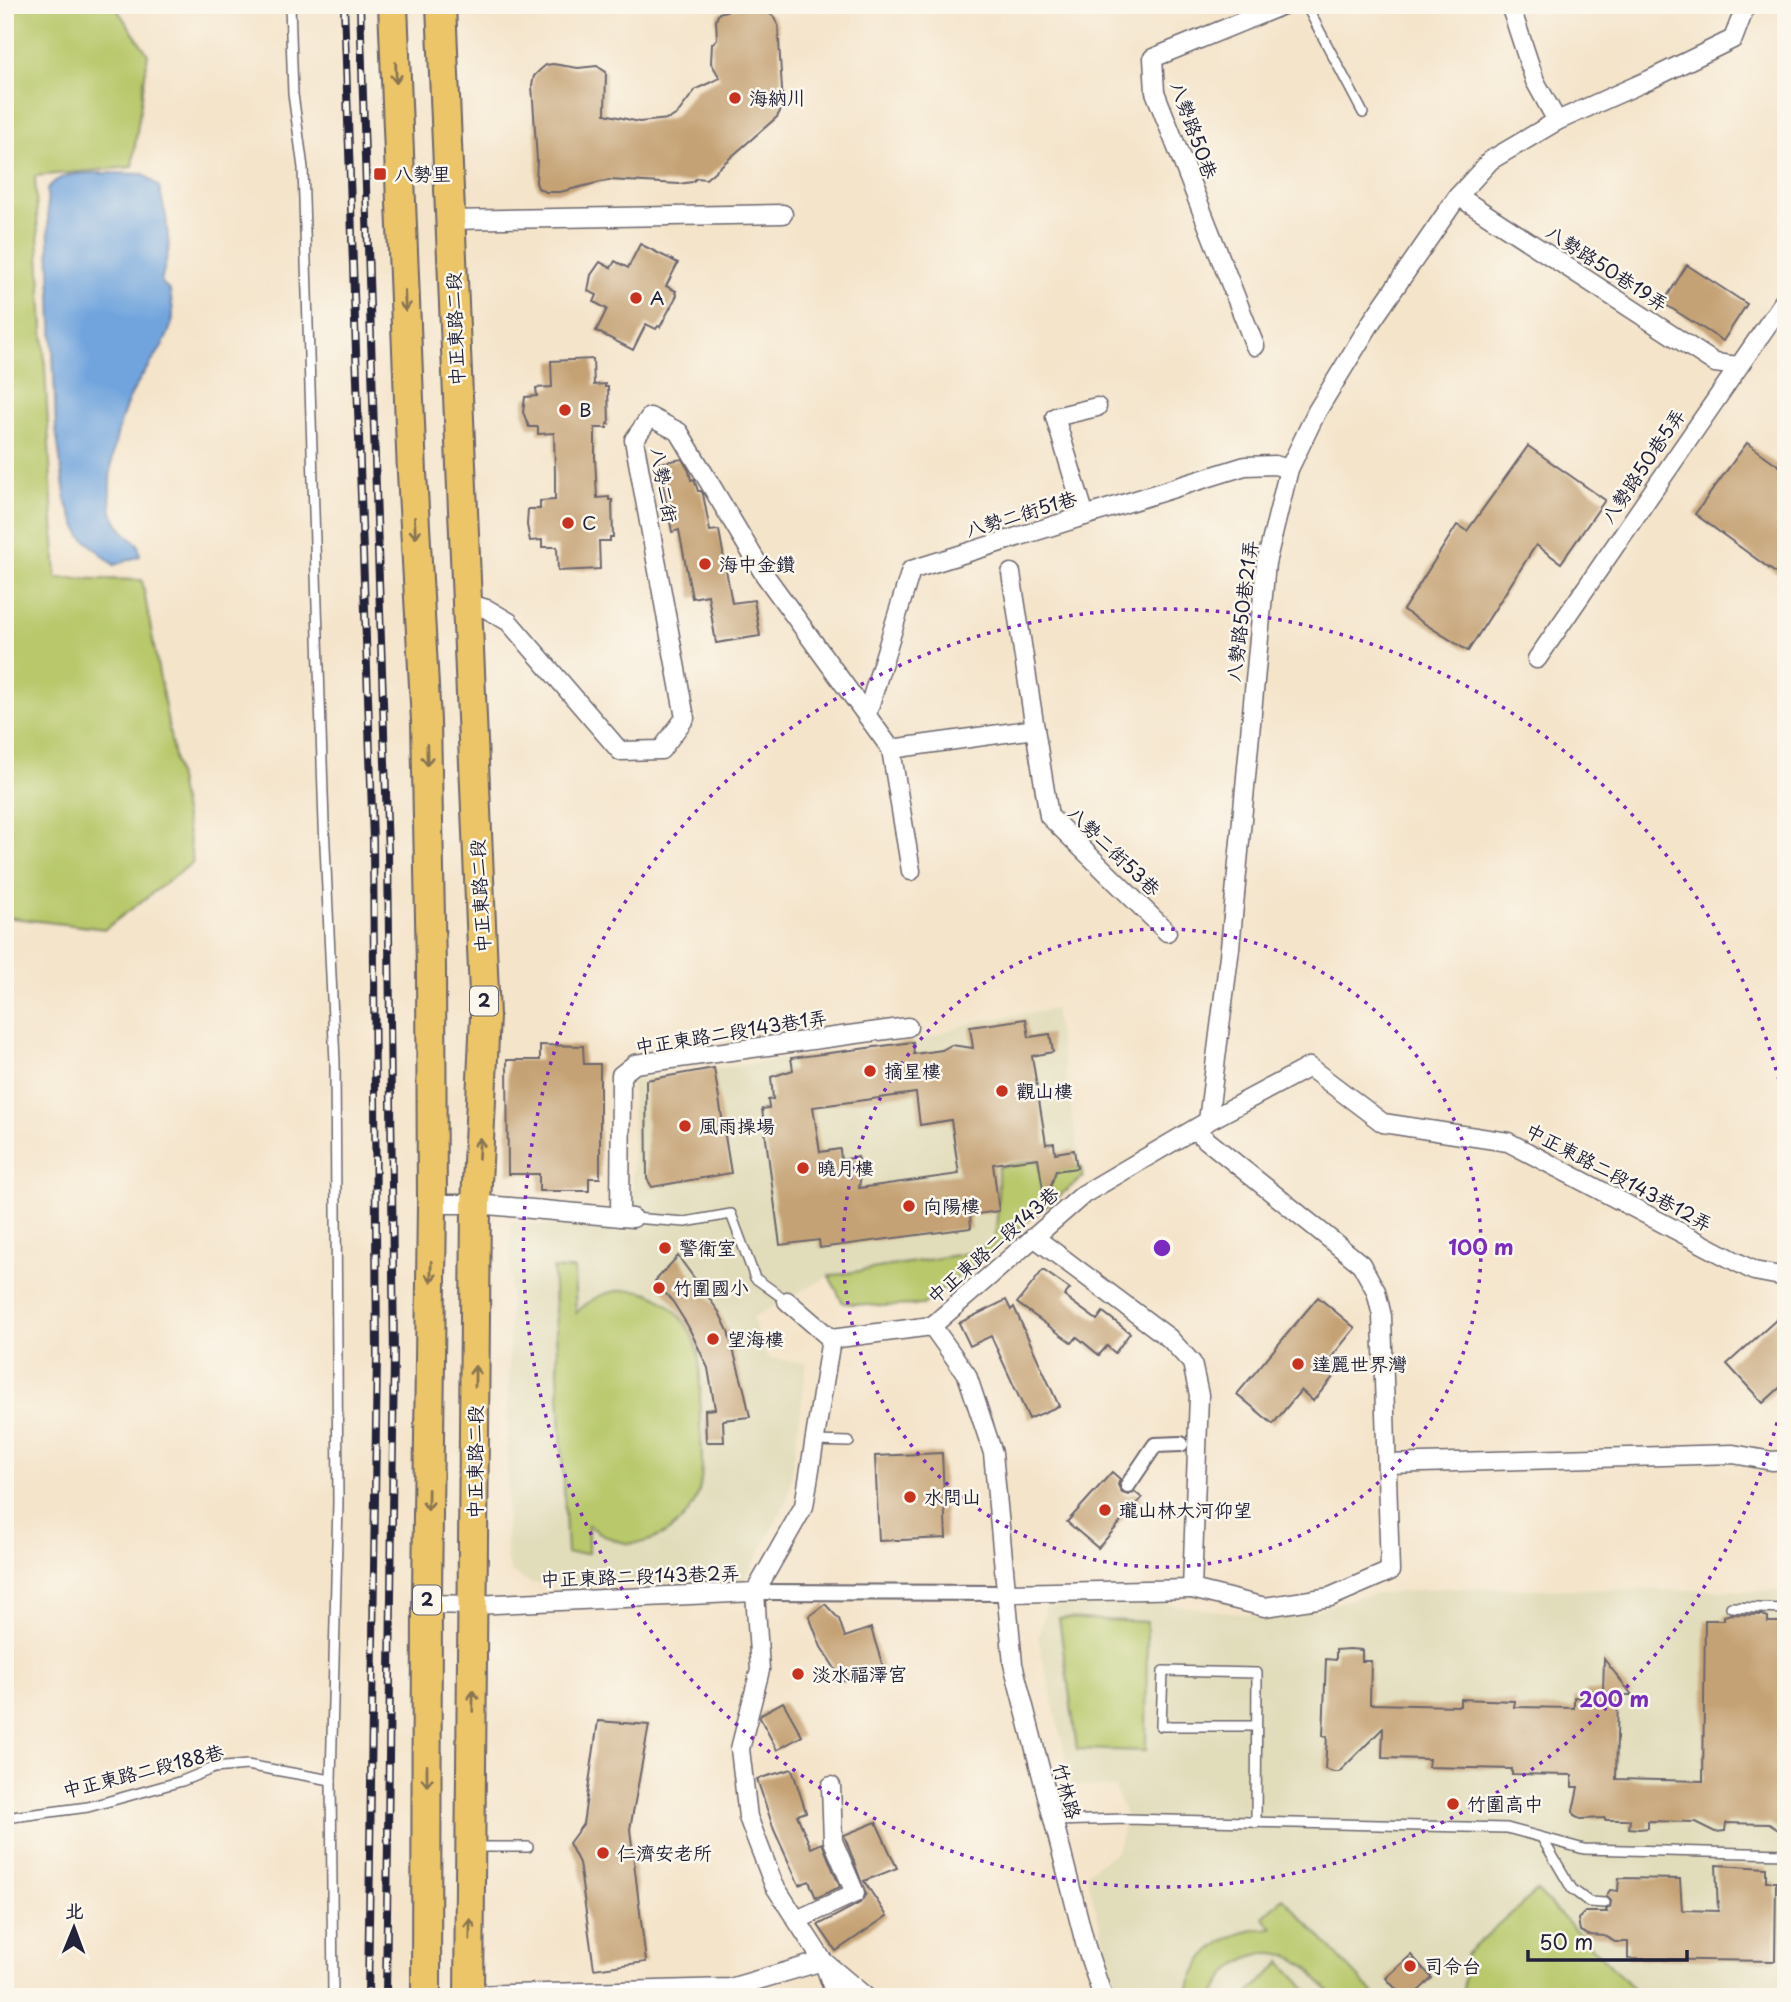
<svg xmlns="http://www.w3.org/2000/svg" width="1791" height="2002" viewBox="0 0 1791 2002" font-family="'Playpen Sans','LXGW WenKai TC',sans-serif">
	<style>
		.built { fill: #e1dcba }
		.green { fill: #b8c86b; stroke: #6d7553; stroke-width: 2 }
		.water { fill: #71a4dd; stroke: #4a638c; stroke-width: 2 }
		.building { fill: #c5a275; fill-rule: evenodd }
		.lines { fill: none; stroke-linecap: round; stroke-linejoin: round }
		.service-casing { stroke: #6c666d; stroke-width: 12 }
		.pedestrian-casing { stroke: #6c666d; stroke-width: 18 }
		.minor-casing { stroke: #6c666d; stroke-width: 21 }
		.primary-casing { stroke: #6c666d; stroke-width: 32 }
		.service { stroke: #fff; stroke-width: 9 }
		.pedestrian { stroke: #fff; stroke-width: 14 }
		.minor { stroke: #fff; stroke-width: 18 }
		.primary { stroke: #edc569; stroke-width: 28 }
		.rail-casing { stroke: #22223b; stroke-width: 8 }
		.rail { stroke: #fbf7ec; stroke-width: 5; stroke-dasharray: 16; stroke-linecap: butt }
		.oneway { stroke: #887452 }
		.ring { fill: none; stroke: #7b2cbf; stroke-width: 3.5; stroke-dasharray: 3.5 7 }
		.poi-dot { fill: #c8321e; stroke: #fbf7ec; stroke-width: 2.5 }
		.labels { text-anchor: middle; stroke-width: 5; stroke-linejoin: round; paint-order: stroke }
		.shield { fill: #fbf7ec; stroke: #636270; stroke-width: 2 }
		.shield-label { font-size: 18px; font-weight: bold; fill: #22223b }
		.poi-label { font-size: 19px; fill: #22223b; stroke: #fbf7ec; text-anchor: start }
		.street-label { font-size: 19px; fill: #22223b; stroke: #fbf7ec }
		.centre { fill: #7b2cbf; stroke: #fbf7ec; stroke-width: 3.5 }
		.ring-label { font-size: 21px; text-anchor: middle; font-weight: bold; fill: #7b2cbf; stroke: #fbf7ec; stroke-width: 5; stroke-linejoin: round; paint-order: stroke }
	</style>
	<rect width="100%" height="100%" fill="#fbf7ec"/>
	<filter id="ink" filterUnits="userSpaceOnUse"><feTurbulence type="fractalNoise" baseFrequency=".0143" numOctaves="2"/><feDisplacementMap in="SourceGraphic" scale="14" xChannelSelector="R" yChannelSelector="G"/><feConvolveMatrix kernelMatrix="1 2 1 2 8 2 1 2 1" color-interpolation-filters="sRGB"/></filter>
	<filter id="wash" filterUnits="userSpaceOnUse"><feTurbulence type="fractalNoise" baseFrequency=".00686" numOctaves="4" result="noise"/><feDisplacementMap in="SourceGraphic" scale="28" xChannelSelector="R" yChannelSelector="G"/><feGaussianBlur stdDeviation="1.57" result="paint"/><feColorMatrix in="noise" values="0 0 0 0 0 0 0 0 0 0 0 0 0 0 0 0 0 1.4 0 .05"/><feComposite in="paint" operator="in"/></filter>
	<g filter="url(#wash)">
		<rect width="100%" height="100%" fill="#f4e4ca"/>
		<g class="built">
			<path d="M1054,1009l27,158 -83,16 1,28 -5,31 -25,11 -140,23 -77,42 16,40 39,5 -19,136 -43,81 -212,3 -11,-4 -11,-8 -5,-13 5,-336 119,10 3,-14 -1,-138 283,-38 58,-20z"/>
			<path d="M1441,1588l345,3v406h-660l-13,-25 -27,-99 31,-22 9,-32 -11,-31 -43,-3 -34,-147 8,-32 99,-5 127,17 38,-6 49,-16z"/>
		</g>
		<g class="green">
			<path d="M5,5h109l34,49 -16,113 -97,9 21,402 86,2 51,282 -88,67 -100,-12z"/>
			<path d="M1038,1160l4,16 12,1 1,-6 26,-4 2,10 -160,128 -44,1 -36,-3 -14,-27 140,-23 25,-11c5,-27 4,-48 4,-75z"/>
			<path d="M553,1269h21l2,44c16,-16 33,-24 57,-23 32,2 57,32 65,62 4,18 1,50 2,70 1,21 4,43 0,64 -6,32 -41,60 -74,57 -14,-2 -27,-10 -38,-18v28l-21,1z"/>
			<path d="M1059,1618l88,4 -1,129 -69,-2z"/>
			<path d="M1537,1891l104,106h7h-182l-3,-3 3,-40z"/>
			<path d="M1283,1898l94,99h-44c-11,-11 -22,-29 -35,-36 -34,-21 -73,2 -84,36h-27c8,-46 41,-67 85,-69l-9,-11z"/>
			<path d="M1281,1962l33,35h-69l36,-34z"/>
		</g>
		<path class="water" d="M103,173l41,1 15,13 7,30 3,31 -8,34 9,9c1,10 5,23 2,32 -9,29 -21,37 -35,61 -18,29 -31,86 -26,121 1,16 15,30 27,39l2,12 -26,9 -33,-29 -15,-34 -10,-73 -9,-239c11,-19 36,-16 56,-17z"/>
		<g id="blocks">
			<g class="building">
				<path d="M739,7l25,3 9,6 5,9 5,81 -6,11 -71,62 -9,-1 -5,4 -13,2 -70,-4 -49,12h-14l-8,-4 -2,-6 1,-22 -5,-75 2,-9 6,-6 6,-5 7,-1 25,4 19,-2 9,6 -1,42 34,8 30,-3 8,-5 19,-25 24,-11 -9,-15 1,-19 5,-5 -1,-19 3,-7z"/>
				<path d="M640,244l38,19 -12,23 10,5 -1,2 2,2 -17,32 -2,-1 -2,3 -10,-5 -13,26 -37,-19 11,-22 -13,-7 3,-7 -9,-4 3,-16 9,-13 11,6 4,-7 13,7z"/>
				<path d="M1687,265l60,39 -24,37 -60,-38z"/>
				<path d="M593,359l1,26 11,-1v3h3l1,37h-2v4h-12v29l2,41 12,-1v3h3l1,37h-3v4h-11l1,28 -42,2 -1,-24h-15v-7l-12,1 -3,-16 1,-16h12v-8l15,-1v-26l-1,-41 -16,1v-7h-9l-6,-15 2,-15 12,-1 -1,-8 16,-1 -1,-26z"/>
				<path d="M1747,443l39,28v90l-9,13 -82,-60z"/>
				<path d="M1528,446l77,54 -44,63 -25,-18 -68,106 -65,-41 54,-85 10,6z"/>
				<path d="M682,459l7,12 2,9 3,-1 4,12h3l2,3 7,37 9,-1 13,73 22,-3 6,36 -44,7 -8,-48 -16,3 -13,-68 -7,2 -13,-69z"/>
				<path d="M1026,1019l3,18 21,-3 3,18 -21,4 14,88 8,-1 1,10 19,-3 3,18 -21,3 -11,31 -7,-44 -45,6 6,47 -29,4 1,13 -151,20 -1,-8 -39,5 -18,-136 7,-1 -1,-8 5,-1 -2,-22 22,-7 -2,-12 122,-16 1,12 28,-4 9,-5 22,3 -3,-21zM916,1093l4,32 31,-5 8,54 -100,14 3,-21 -4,-10 -17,3 -1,-11 -20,3 -7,-45z"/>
				<path d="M540,1045l43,1 1,18h16v114h-11v13h-50v-17h-31l-1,-114h33z"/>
				<path d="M714,1068l17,105 -79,14 -5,-8 -1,-99z"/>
				<path d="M678,1256l41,56 9,19 17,62 5,24 -27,3 1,22h-18l-1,-32 10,-1 -7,-41 -20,-42 -15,-24 -18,-21z"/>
				<path d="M1043,1270l27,19 -6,7 33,24 6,-8 27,21 -15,20 -8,-7 -8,9 -22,-18 -5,6 -55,-40z"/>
				<path d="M1318,1297l37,31 -26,32 11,9 -27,32 -12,-11 -28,34 -36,-30z"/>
				<path d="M1006,1300l5,10 3,-3 45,99 -30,13 -38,-83 -21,10 -11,-23z"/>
				<path d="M1786,1311v71l-23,21 -36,-39z"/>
				<path d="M942,1453l4,85 -67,3 -4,-85z"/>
				<path d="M1112,1472l8,7 -2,6 4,8 6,2 7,-3 7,6 -44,50 -31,-26z"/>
				<path d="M825,1604l14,15 6,18 26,-9 12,39 -40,14 -22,-34 -12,-31z"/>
				<path d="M1731,1614l31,1 6,2v5h18v141h-4v46l4,6v20l-17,-11 -43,-1 -1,8 -10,1 -20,-10 -47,-1v7l-9,1 -10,-1 1,-8h-25v-2l-25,1 -6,-3 -1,-5 5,-24h-6v-12l-60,-1v-5l-84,-2 1,-8 -47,-1 1,-30 -44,44h-6l-8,-3 2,-33h-4l3,-77 10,1v-10l13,-1 13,1v11h9l-1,43 90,2v-7l55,2 -1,6 60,1v-11l11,1v-7h18l1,-32 28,36h-14l-2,84 87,2 2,-161h19v-4z"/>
				<path d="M783,1702l19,34 -25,14 -17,-32 1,-4z"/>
				<path d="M598,1721l51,4 -19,104 16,133 -52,7 -15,-106 -10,-20 14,-19z"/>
				<path d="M792,1769l14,43 -9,3 14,33 11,-5 18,44 -24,11 -7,-17 -10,4 -25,-55 -17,-51z"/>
				<path d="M876,1822l21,46 -33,13 23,35 -51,35 -18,-26 42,-22 6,-9 -22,-59z"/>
				<path d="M1716,1865l50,3v14h10l-1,79 -147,-2v-17h-13l-11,-6 -16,-1 -8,-4 -2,-12 7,-7h22l-1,-2 4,-3 1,-6 -5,-5 4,-6 8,1 1,-13 61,1 2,31 36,1z"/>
				<path d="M1411,1955l21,23 -20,19h-9l-17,-19z"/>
			</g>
		</g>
	</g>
	<g filter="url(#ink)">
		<use href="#blocks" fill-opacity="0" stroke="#6c666d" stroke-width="2"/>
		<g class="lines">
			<g class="service-casing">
				<g id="service">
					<path d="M290,5l3,89 10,74 21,656 11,238 3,440 -7,278 2,217"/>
					<path d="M1306,5l57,108"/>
					<path d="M633,1218l52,4 46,-8 24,64 32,23"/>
					<path d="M815,1441l34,1"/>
					<path d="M1731,1607l55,2"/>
					<path d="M5,1818l83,-11 94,-26 32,-13 33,-3 84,15"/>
					<path d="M1053,1821l73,-2 381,9 77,21 202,5"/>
					<path d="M1256,1823l1,-150 -94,-2 -2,55h95"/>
					<path d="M1542,1838l30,51 17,13 16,1"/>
					<path d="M472,1847h56"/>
				</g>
			</g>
			<g class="pedestrian-casing">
				<g id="pedestrian">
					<path d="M1128,1485l27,-40 26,-1"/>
					<path d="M755,1592l252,1"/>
				</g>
			</g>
			<g class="minor-casing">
				<g id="minor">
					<path d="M1510,5l25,76 22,40"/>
					<path d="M1458,196l257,167 23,3"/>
					<path d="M450,220l333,-6"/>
					<path d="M1255,346l-100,-254 -2,-34 130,-53"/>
					<path d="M1085,516l-30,-99 42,-10"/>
					<path d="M1011,573l24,156"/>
					<path d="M467,603l20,6 22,13 111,129 41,-1 24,-32 -51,-278 16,-23 29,15 85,142 127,175 20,122"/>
					<path d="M1537,659l249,-361"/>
					<path d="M867,714l44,-144 334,-104 30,-1 14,4"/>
					<path d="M891,749l144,-20 14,87 118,116"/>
					<path d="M1208,1121l22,-173 36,-385 23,-94 28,-58 55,-90 86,-125 33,-36 66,-39 92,-41 84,-41 13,-34"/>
					<path d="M432,1204h44l157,14"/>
					<path d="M620,1217l1,-142 14,-11 273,-37"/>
					<path d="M1034,1237l135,101 23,25 7,32 -7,194 73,18 65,-10 60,-26 -8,-255 -6,-25 -15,-27 -167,-134"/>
					<path d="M787,1301l44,38 101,-13 152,-132 124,-73 101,-54 74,56 125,19 246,129 32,6"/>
					<path d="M932,1326l35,49 26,78 20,211 73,283 17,50"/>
					<path d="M1387,1464l346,-10 39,7 14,-1"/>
					<path d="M755,1592l5,78 -20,79 8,68 26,68 49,76 13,36"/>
					<path d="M1007,1593l185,-4"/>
					<path d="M427,1604l47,1 281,-13 49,-86 27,-167"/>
					<path d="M797,1920l58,-27 -22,-52 -2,-55"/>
					<path d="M823,1961l43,36"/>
					<path d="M469,1995l261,-7 93,-27"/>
				</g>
			</g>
			<g class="primary-casing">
				<g id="primary">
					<path d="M393,5l19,468 14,248 5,246 1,237 -5,389 -1,404"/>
					<path d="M441,5l44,1011 -9,188 -7,793"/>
				</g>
			</g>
			<use href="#service" class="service"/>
			<use href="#pedestrian" class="pedestrian"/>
			<use href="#minor" class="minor"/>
			<use href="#primary" class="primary"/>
			<g class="rail-casing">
				<g id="rail">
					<path d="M344,5l29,836 4,513 -9,643"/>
					<path d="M360,5l28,848 6,502 -8,642"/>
				</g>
			</g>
			<use href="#rail" class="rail"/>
		</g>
		<defs><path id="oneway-shaft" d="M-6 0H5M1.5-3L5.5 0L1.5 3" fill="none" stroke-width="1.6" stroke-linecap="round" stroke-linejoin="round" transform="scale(1.75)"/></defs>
		<g class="oneway">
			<use href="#oneway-shaft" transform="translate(396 73) rotate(88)"/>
			<use href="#oneway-shaft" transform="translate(405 301) rotate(88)"/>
			<use href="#oneway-shaft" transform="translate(415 528) rotate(87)"/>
			<use href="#oneway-shaft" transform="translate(427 755) rotate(89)"/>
			<use href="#oneway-shaft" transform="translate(479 1148) rotate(-87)"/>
			<use href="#oneway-shaft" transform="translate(431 1272) rotate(91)"/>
			<use href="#oneway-shaft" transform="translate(475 1376) rotate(-90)"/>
			<use href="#oneway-shaft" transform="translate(428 1500) rotate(91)"/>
			<use href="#oneway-shaft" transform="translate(473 1701) rotate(-89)"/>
			<use href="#oneway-shaft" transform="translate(427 1776) rotate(90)"/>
			<use href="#oneway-shaft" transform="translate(470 1929) rotate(-89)"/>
		</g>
	</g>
	<g class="ring">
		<circle cx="1162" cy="1248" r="319"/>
		<path d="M1785 1392A639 639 0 1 1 1785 1104"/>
	</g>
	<g class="poi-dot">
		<circle cx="735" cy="98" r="7"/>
		<rect x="373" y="167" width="14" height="14" rx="3.5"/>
		<circle cx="636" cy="298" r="7"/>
		<circle cx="565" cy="410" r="7"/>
		<circle cx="568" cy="523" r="7"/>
		<circle cx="705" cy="564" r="7"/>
		<circle cx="870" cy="1071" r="7"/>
		<circle cx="1002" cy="1091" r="7"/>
		<circle cx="685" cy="1126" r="7"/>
		<circle cx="803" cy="1168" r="7"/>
		<circle cx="909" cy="1206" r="7"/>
		<circle cx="665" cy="1248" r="7"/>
		<circle cx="659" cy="1288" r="7"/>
		<circle cx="713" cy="1339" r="7"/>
		<circle cx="1298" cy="1364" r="7"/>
		<circle cx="910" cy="1497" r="7"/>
		<circle cx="1105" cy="1510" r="7"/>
		<circle cx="798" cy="1674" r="7"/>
		<circle cx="1453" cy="1804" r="7"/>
		<circle cx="603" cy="1853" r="7"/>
		<circle cx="1410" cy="1966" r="7"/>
	</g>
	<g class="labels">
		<g class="shield">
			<rect x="470" y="986.5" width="28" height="29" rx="5"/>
			<rect x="413" y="1585.5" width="28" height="29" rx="5"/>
		</g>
		<g class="shield-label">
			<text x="484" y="1007">2</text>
			<text x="427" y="1606">2</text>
		</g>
		<g class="poi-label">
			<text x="749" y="105">海納川</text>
			<text x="394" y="181">八勢里</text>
			<text x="650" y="305">A</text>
			<text x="579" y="417">B</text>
			<text x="582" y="530">C</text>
			<text x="719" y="571">海中金鑽</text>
			<text x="884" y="1078">摘星樓</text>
			<text x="1016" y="1098">觀山樓</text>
			<text x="699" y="1133">風雨操場</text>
			<text x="817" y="1175">曉月樓</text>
			<text x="923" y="1213">向陽樓</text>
			<text x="679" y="1255">警衛室</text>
			<text x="673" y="1295">竹圍國小</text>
			<text x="727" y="1346">望海樓</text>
			<text x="1312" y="1371">達麗世界灣</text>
			<text x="924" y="1504">水問山</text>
			<text x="1119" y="1517">瓏山林大河仰望</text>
			<text x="812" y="1681">淡水福澤宮</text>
			<text x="1467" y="1811">竹圍高中</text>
			<text x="617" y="1860">仁濟安老所</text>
			<text x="1424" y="1973">司令台</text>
		</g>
		<g class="street-label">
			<text transform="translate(1194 130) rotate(70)" y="7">八勢路50巷</text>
			<text transform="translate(1607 268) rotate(33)" y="7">八勢路50巷19弄</text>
			<text transform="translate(455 329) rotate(-92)" y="7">中正東路二段</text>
			<text transform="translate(1643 466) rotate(-56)" y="7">八勢路50巷5弄</text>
			<text transform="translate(664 485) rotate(80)" y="7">八勢二街</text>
			<text transform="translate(1021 514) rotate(-17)" y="7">八勢二街51巷</text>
			<text transform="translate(1242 611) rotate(-83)" y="7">八勢路50巷21弄</text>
			<text transform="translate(1114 851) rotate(44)" y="7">八勢二街53巷</text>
			<text transform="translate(480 896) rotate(-93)" y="7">中正東路二段</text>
			<text transform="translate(731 1032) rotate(-9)" y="7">中正東路二段143巷1弄</text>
			<text transform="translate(1619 1177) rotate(28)" y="7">中正東路二段143巷12弄</text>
			<text transform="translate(993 1245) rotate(-41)" y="7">中正東路二段143巷</text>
			<text transform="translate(475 1462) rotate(-90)" y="7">中正東路二段</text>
			<text transform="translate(640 1576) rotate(-2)" y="7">中正東路二段143巷2弄</text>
			<text transform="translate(143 1771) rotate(-14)" y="7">中正東路二段188巷</text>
			<text transform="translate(1067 1791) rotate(75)" y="7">竹林路</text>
		</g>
	</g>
	<circle cx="1162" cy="1248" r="10" class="centre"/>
	<g class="ring-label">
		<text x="1481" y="1255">100 m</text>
		<text x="1614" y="1707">200 m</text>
	</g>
	<rect width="1791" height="2002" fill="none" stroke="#fbf7ec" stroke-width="28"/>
	<g transform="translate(74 1928) rotate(1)" stroke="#fbf7ec" stroke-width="5" paint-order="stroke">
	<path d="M0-5L12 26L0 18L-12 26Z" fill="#22223b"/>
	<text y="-10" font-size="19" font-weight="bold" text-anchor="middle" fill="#22223b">北</text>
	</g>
	<path d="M1528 1950v10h159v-10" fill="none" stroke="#22223b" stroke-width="3.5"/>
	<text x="1539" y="1950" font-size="21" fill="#22223b" stroke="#fbf7ec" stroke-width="5" paint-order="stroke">50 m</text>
</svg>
